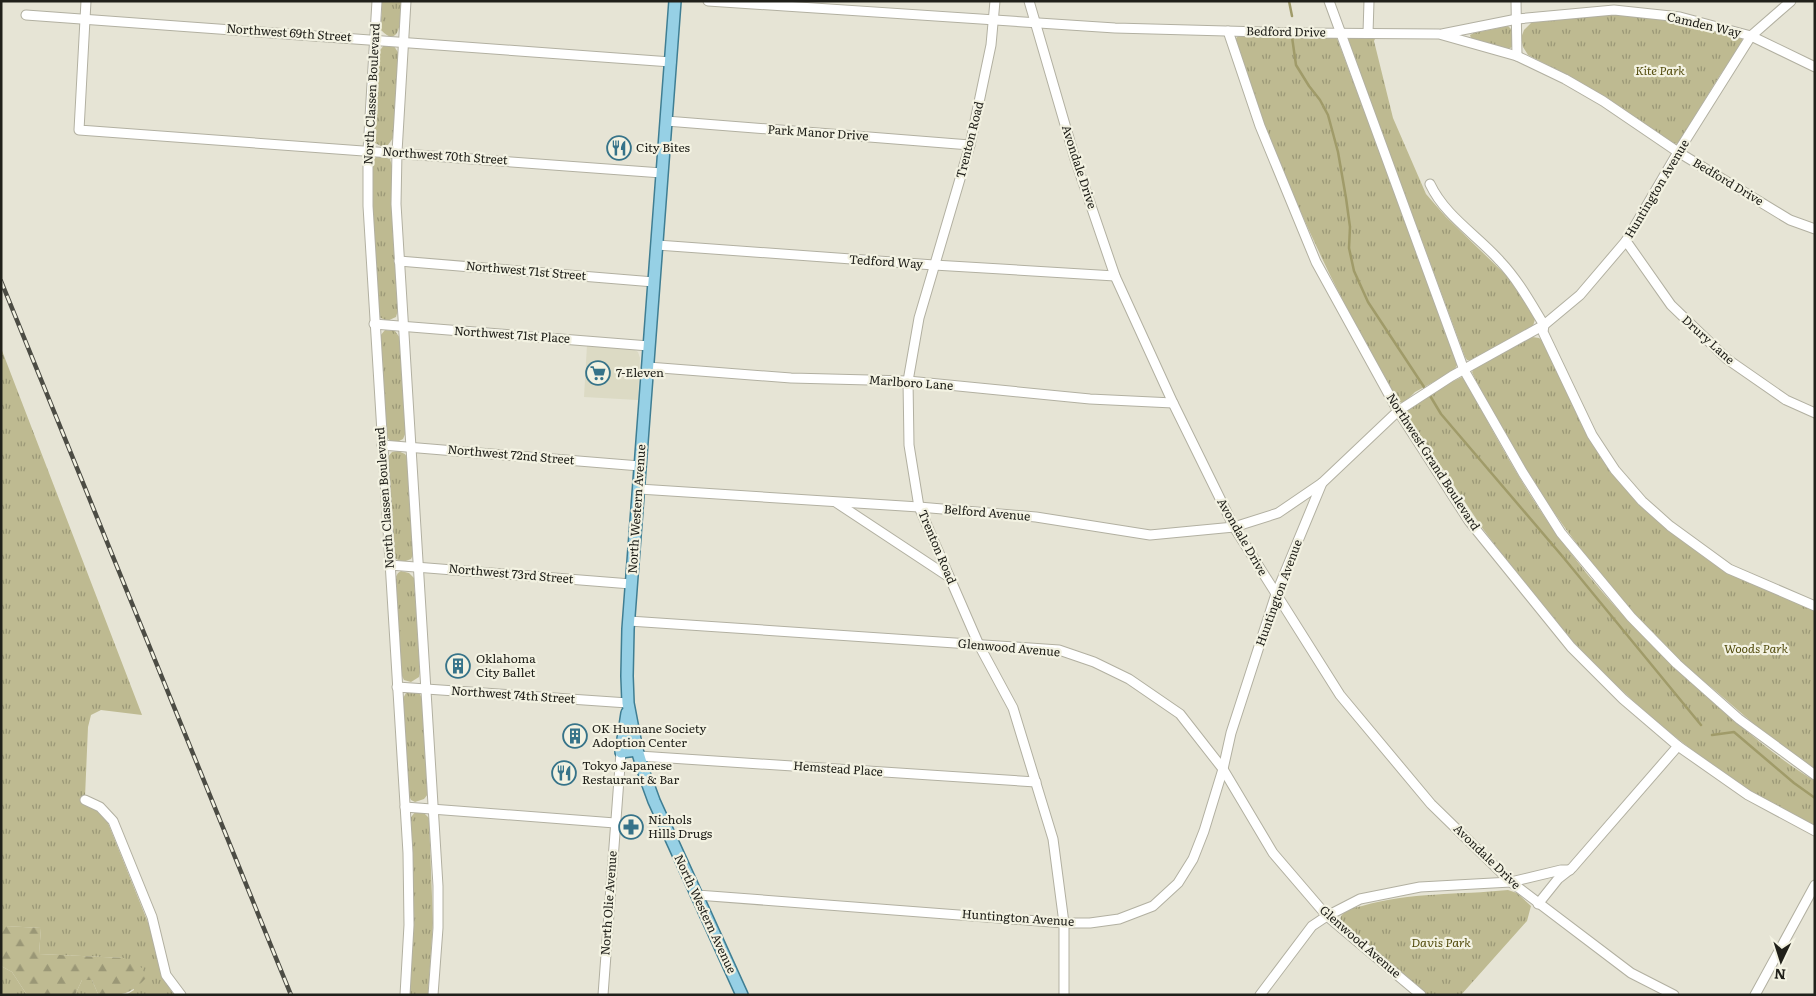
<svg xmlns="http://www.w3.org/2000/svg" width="1816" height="996" viewBox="0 0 1816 996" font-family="Literata,serif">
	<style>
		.built { fill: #dcdac4 }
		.grass { fill: url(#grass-tufts) }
		.forest { fill: url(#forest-firs) }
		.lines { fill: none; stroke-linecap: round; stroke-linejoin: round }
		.stream { stroke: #a09b69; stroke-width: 2.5 }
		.minor-casing { stroke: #b2b0a1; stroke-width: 11 }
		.major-casing { stroke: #3f7e93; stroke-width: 14 }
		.minor { stroke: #fff; stroke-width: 9 }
		.major { stroke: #96d0e5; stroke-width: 11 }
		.rail-casing { stroke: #4c4c44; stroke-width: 4.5 }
		.rail { stroke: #f3f2e2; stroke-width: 2.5; stroke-dasharray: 8; stroke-linecap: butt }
		.labels { text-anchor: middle; stroke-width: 4.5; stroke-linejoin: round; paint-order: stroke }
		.street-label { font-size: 12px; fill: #20201a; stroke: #f3f2e2 }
		.park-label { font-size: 12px; font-style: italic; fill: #534c0e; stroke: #f3f2e2 }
		.poi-label { font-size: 12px; fill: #20201a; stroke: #f3f2e2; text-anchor: start }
	</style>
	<defs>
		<pattern id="grass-tufts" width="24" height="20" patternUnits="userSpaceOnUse" patternTransform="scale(1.25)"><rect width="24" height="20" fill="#beba91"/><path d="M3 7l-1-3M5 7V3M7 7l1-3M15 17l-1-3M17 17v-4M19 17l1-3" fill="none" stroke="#9a9776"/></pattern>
		<pattern id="forest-firs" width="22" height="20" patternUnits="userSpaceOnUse" patternTransform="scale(1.25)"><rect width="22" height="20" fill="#beba91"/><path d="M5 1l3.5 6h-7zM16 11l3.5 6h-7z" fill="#9a9776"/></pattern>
	</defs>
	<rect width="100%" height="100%" fill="#e6e4d5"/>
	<path class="built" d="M587,345l46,4 5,3 2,6 -2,42 -54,-3z"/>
	<g class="grass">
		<path d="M382,1h20c-1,11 0,51 -21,29z"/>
		<path d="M1594,14h50l26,4 72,20v7l-22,30 -42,69 -6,-1 -107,-69 -37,-19 -5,-8 -2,-9 3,-8 9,-9z"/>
		<path d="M1508,26l5,5v15l-4,3 -38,-11 -1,-3 4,-2z"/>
		<path d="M1240,35l96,2 2,4 120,322 -4,8 -39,21 -11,11 -5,-1c-54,-90 -99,-185 -137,-283 -10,-26 -18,-53 -27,-79l2,-3z"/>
		<path d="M1351,36l25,1 -2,4 19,77 33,76 20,23 65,63 24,39 -2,7 -61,35 -5,-1 -2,-3 -117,-316z"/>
		<path d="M384,45l10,1 5,8 -6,84 -5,7 -7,1 -6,-3 -2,-7 5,-83z"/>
		<path d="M380,156l10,3 2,7v43l6,101 -2,7 -9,4 -8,-4 -7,-99v-56l4,-5z"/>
		<path d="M385,330l10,1 5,7 6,94 -3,7 -6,3 -7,-1 -5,-7 -5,-98z"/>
		<path d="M1532,337l7,1 4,3 52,107 16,22 70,69 27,21 19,12 88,39v158c-33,-20 -61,-45 -90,-70 -13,-12 -28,-22 -41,-34 -71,-69 -134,-149 -182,-236 -10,-19 -22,-38 -30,-57l2,-3z"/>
		<path d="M1,348l141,367 -41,-5 -10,5 -3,12 -3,70 23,26 41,102 12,50 13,20h-48l8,-5 -10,-32 -85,-4 2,-26 -37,-2 -3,-3z"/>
		<path d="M1462,377l4,4c31,59 63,118 104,171 42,56 91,104 144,150 32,29 64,57 101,79v46l-75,-42 -39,-28 -47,-37 -63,-58 -28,-30 -41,-51 -39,-52 -76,-114v-4l3,-3 23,-17z"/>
		<path d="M398,451l7,3 3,5 5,96 -2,4 -8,3 -7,-3 -3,-5 -6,-96 5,-6z"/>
		<path d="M401,571l8,2 5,5 6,94 -1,5 -8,5 -7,-2 -4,-8 -6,-92 4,-7z"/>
		<path d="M411,691l9,3 2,5 6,95 -4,5 -9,3 -4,-2 -2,-4 -7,-96 4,-7z"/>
		<path d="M415,812h8l6,6 4,105 -5,72h-20l5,-86 -4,-89z"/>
		<path d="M1508,890l9,3 14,13 -4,15 -66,74h-35l-78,-63c-5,-5 -12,-13 -4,-19 4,-4 13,-6 18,-7 48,-14 97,-11 146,-16z"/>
		<path d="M1,966l11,6 15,23h-26z"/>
		<path d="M82,980h10l6,14 4,1h-27z"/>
	</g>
	<path class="forest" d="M1,923l4,3 36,2 -2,26 85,4 18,10 4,10c-16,17 -24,18 -48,16l-6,-14h-10l-7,15h-48l-15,-23 -11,-6z"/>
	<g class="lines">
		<g class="stream">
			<path d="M1289,1l3,15"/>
			<path d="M1292,37l4,28 13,21 11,14 8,15 10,37 8,46 4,29 -1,21 5,23 14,31 58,88"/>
			<path d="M1429,394l12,20 122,143 138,168"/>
			<path d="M1712,735l22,-3 60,51 21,15"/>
		</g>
		<g class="minor-casing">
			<g id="minor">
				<path d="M86,1l-7,129 583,43"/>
				<path d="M377,1l-9,149v56l40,647 1,72 -4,70"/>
				<path d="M406,1l-9,151 -1,52 42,682v42l-5,67"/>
				<path d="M708,1l407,27 184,5 140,1 78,22 48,23 38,22 75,51 112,68 25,9"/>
				<path d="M995,1l-4,44 -21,100 -51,173 -11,63 1,64 10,62 60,138 34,63 40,131 11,84v72"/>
				<path d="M1029,1l46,158 40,117 58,127 61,124 106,168 91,109 80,78 120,91 43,22"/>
				<path d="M1329,1l135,369 59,103 38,60 70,84 46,47 62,55 76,56"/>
				<path d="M1516,1l1,55"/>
				<path d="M26,15l645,47"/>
				<path d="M1228,31l32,95 56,136 82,149 71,110 102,126 52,52 55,47 70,49 67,36"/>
				<path d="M1368,33l1,-32"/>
				<path d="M1442,34l75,-15 97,-9 66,7 71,19 64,31"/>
				<path d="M666,121l304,24"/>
				<path d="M1430,184c15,32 47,51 70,77 18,19 30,41 44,64l-1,7 49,103 23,35 27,31 28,25 59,43 86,37"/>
				<path d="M1626,241l45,64 56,54 59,41 29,13"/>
				<path d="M657,245l277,20 181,11"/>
				<path d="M399,261l255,21"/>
				<path d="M374,324l275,22"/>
				<path d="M648,367l143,11 117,3 182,18 83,4"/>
				<path d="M382,445l258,21"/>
				<path d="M639,489l280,18 117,10 114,18 84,-8 44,-14 44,-30"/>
				<path d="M837,503l112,74"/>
				<path d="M390,565l241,19"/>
				<path d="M629,621l430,29 35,12 35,17 51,35 43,55 50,84 54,63 94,79"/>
				<path d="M397,687l231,16"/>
				<path d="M639,756l397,26"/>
				<path d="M85,800l15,7 13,14 39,96 14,58 15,20"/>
				<path d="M405,807l210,16"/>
				<path d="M697,895l367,28h26l29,-4 34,-13 25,-23 15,-24 11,-28 19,-62 8,-36 45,-139 46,-111 76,-72 54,-35 92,-51 36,-30 46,-54 52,-89 73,-116 40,-35"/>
				<path d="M1538,904l20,-25 14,-11 106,-122"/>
				<path d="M603,995l18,-243"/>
				<path d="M1260,995l52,-69 15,-10 33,-17 60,-12 91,-5 50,-12h9"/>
				<path d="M1755,995l60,-110"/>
			</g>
		</g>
		<g class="major-casing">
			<g id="major">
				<path d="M675,1l-47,628 -1,47 1,27 9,47 9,29 8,22 88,194"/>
				<path d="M627,713l-6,39 16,-2"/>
			</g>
		</g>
		<use href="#minor" class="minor"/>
		<use href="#major" class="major"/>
		<g class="rail-casing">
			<path id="rail" d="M1,281l290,714"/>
		</g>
		<use href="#rail" class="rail"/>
	</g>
	<defs>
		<g id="restaurant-ring" transform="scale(1.25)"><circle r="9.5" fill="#f3f2e2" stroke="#367389" stroke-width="1.5"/><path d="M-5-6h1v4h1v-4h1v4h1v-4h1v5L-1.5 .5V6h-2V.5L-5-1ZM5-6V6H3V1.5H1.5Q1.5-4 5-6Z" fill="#367389"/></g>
		<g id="supermarket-ring" transform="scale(1.25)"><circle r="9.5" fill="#f3f2e2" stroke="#367389" stroke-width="1.5"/><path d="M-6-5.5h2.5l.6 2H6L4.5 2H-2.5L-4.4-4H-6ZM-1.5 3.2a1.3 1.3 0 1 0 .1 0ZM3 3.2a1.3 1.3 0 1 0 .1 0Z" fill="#367389"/></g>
		<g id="building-ring" transform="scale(1.25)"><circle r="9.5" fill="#f3f2e2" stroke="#367389" stroke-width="1.5"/><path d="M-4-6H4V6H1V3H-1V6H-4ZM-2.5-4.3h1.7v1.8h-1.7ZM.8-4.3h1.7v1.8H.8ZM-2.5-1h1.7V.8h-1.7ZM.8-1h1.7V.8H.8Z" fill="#367389"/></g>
		<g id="pharmacy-ring" transform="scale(1.25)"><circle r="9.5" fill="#f3f2e2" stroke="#367389" stroke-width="1.5"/><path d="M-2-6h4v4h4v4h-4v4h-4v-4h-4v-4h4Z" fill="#367389"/></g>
	</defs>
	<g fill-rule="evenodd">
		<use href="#restaurant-ring" x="619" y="148"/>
		<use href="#supermarket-ring" x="598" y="373"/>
		<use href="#building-ring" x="458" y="666"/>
		<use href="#building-ring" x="575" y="736"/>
		<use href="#restaurant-ring" x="564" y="773"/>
		<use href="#pharmacy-ring" x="631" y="827"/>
	</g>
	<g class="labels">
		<g class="street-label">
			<text transform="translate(1704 25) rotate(13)" y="4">Camden Way</text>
			<text transform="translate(1286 32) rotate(1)" y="4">Bedford Drive</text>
			<text transform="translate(289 33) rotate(4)" y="4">Northwest 69th Street</text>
			<text transform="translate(372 94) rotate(-87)" y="4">North Classen Boulevard</text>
			<text transform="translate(818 133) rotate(4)" y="4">Park Manor Drive</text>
			<text transform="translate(970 140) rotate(-76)" y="4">Trenton Road</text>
			<text transform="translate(445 156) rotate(4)" y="4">Northwest 70th Street</text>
			<text transform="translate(1079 167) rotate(72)" y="4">Avondale Drive</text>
			<text transform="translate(1728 182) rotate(31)" y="4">Bedford Drive</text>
			<text transform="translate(1657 189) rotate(-59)" y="4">Huntington Avenue</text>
			<text transform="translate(886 262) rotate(4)" y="4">Tedford Way</text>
			<text transform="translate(526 271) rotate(5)" y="4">Northwest 71st Street</text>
			<text transform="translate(512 335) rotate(4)" y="4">Northwest 71st Place</text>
			<text transform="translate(1708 340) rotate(42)" y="4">Drury Lane</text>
			<text transform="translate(911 383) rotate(4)" y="4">Marlboro Lane</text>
			<text transform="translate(511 455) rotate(5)" y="4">Northwest 72nd Street</text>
			<text transform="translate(1433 462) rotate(57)" y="4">Northwest Grand Boulevard</text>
			<text transform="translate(385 498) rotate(-94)" y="4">North Classen Boulevard</text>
			<text transform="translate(637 509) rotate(-86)" y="4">North Western Avenue</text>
			<text transform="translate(987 513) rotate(5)" y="4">Belford Avenue</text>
			<text transform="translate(1242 537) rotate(60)" y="4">Avondale Drive</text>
			<text transform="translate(937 547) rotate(67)" y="4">Trenton Road</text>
			<text transform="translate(511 574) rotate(5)" y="4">Northwest 73rd Street</text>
			<text transform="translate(1279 593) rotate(-70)" y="4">Huntington Avenue</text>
			<text transform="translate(1009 648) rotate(5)" y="4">Glenwood Avenue</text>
			<text transform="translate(513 695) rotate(4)" y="4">Northwest 74th Street</text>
			<text transform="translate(838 769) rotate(4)" y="4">Hemstead Place</text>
			<text transform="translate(1487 857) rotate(44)" y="4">Avondale Drive</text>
			<text transform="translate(609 903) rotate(-86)" y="4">North Olie Avenue</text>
			<text transform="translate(705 914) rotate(65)" y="4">North Western Avenue</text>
			<text transform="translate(1018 918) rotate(4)" y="4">Huntington Avenue</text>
			<text transform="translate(1360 942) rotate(41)" y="4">Glenwood Avenue</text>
		</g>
		<g class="park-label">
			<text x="1660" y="75">Kite Park</text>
			<text x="1756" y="653">Woods Park</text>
			<text x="1441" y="947">Davis Park</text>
		</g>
		<g class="poi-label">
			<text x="636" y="152">City Bites</text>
			<text x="616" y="377">7-Eleven</text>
			<text x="476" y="663">Oklahoma<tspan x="476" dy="14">City Ballet</tspan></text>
			<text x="592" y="733">OK Humane Society<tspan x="592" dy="14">Adoption Center</tspan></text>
			<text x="582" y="770">Tokyo Japanese<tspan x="582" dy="14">Restaurant &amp; Bar</tspan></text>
			<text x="648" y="824">Nichols<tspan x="648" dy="14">Hills Drugs</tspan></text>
		</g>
	</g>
	<rect width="1816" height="996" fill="none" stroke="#20201a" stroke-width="5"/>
	<g transform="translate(1781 961) rotate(184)" stroke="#f3f2e2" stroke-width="4" paint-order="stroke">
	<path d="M0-4L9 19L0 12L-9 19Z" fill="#20201a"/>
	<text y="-8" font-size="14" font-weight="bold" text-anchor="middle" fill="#20201a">N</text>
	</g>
</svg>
